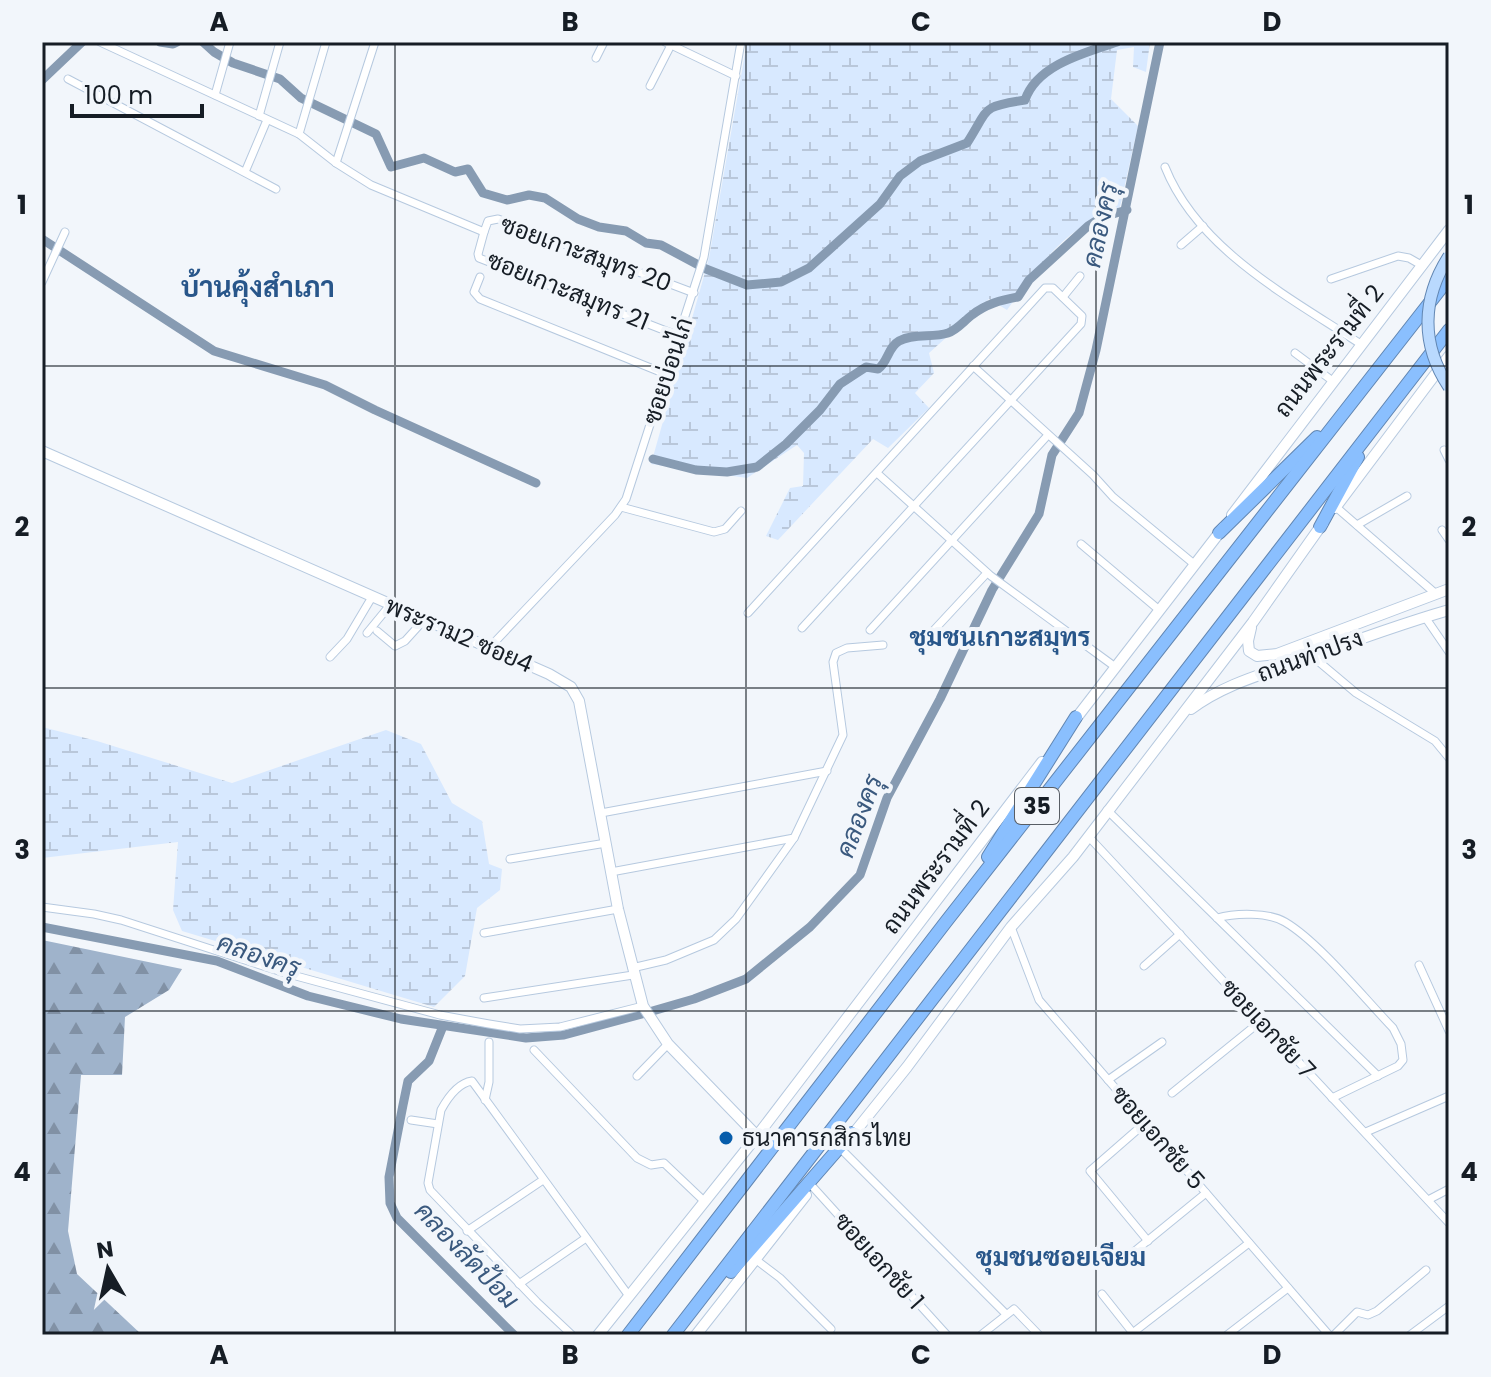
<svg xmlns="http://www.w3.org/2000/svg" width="1491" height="1377" viewBox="0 0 1491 1377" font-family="Poppins,Sarabun,sans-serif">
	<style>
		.forest { fill: url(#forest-firs) }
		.wetland { fill: url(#wetland-marsh) }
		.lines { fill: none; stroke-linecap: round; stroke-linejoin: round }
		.canal { stroke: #879bb2; stroke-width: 9 }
		.street-casing { stroke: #b6c9df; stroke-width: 9 }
		.secondary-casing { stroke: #b6c9df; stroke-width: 12 }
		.highway-casing { stroke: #6186b2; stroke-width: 14 }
		.street { stroke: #fff; stroke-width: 7 }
		.secondary { stroke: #fff; stroke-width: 10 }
		.highway { stroke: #8abffe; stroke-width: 12 }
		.primary-bridge-casing { stroke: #6186b2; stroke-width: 13; stroke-linecap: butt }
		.primary-bridge { stroke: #b9d9fe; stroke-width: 11 }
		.grid { fill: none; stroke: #161d25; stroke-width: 2; stroke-opacity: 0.55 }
		.poi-dot { fill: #075dab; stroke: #f2f6fb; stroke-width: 3 }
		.labels { text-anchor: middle; stroke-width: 8; stroke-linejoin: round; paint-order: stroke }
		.shield { fill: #f2f6fb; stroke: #585e65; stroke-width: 2 }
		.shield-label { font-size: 22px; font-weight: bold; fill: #161d25 }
		.street-label { font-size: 24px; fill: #161d25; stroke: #f2f6fb }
		.poi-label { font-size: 24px; fill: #161d25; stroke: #f2f6fb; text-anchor: start }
		.water-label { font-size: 26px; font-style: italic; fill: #3a597e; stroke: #f2f6fb }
		.neighbourhood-label { font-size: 26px; font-weight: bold; fill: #28568a; stroke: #f2f6fb }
		.quarter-label { font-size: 28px; font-weight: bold; fill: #28568a; stroke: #f2f6fb }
		.neatline { fill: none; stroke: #161d25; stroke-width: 3 }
		.grid-label { font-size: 26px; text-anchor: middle; font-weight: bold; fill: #161d25 }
	</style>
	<defs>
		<pattern id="forest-firs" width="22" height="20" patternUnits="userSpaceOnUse" patternTransform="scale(2)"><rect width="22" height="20" fill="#9fb3cb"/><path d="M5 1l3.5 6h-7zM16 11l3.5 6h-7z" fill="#8191a5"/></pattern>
		<pattern id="wetland-marsh" width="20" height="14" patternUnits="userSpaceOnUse" patternTransform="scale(2)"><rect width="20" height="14" fill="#d8e9ff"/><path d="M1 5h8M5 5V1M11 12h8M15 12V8" fill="none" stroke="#b9c7da"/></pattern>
	</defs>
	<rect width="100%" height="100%" fill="#f2f6fb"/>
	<path class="forest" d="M42,940l140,29 -13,21 -44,27 -3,58h-41l-13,156 9,43 65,61h-100z"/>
	<g class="wetland">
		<path d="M747,42h403l-4,30 -13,-5 1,-20 -17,3 -6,49 27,27 -18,81c-55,21 -80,56 -113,103l-18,-11 -60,54 5,20 -19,20 14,15 -41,40 -15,-9 -95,101 -12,-4 24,-48 13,-2 1,-33 -7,-8 -50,33 -96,-14 58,-206z"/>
		<path d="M42,727l55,14 135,42 154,-53 35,14 31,59 30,18 7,43 13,5 -2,21 -23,18 -12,68 -31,31 -252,-76 -9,-21 5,-68 -136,16z"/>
	</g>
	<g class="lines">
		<g class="canal">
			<path d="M160,42l13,2 4,-2"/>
			<path d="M203,42l11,10 19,11 47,16 21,19 75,36 15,33 33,-9 31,14 13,-3 15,24 24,7 22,-5 16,3 33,21 21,8 27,4 20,12 15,2 45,24 41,16 34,-3 28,-14 71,-64 20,-28 20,-15 47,-18c23,-36 13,-36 58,-43 12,-35 59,-47 92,-58"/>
			<path d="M42,80l40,-38"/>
			<path d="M42,239l172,112 111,34 50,25 161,73"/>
			<path d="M653,459l43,11 31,2 30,-5 29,-23 34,-34 20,-26 26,-17 12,2c10,-7 10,-22 21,-28 15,-8 33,-3 49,-8 9,-3 16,-12 24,-18 14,-11 29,-15 46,-18l11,-17 59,-54 14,-9 25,-7"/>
			<path d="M42,927l175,34 91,35 93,23 125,19 38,-3 78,-21 52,-15 52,-20 64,-52 50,-52 27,-77 53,-99 52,-109 47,-76 13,-59 27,-42 17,-63 64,-308"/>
			<path d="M443,1026l-14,35 -21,20 -5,24 -14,72 1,26 7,15 117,117"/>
		</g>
		<g class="street-casing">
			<g id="street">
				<path d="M100,42l199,92 37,29 35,22 113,47 4,-11 10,-2 196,74"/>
				<path d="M665,42l71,34"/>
				<path d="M596,58l8,-16"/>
				<path d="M68,79l208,110"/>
				<path d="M650,86l21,-41"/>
				<path d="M215,95l15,-53"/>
				<path d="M259,116l21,-74"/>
				<path d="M299,134l27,-92"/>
				<path d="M336,163l39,-121"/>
				<path d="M1165,167c33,83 126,131 197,178"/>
				<path d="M245,172l22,-52"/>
				<path d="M484,232l-6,22 1,4 200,78"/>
				<path d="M1181,245l22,-19"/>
				<path d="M480,277l-6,15 6,7 188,76"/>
				<path d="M1331,279l67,-23 11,2 14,8"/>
				<path d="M42,282l23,-50"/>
				<path d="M1063,297l17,-21"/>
				<path d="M1295,353l39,29"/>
				<path d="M973,366l120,109 20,22 81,67"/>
				<path d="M1444,450l5,10"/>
				<path d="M877,473l114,103 123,90"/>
				<path d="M621,507l93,25 11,-3 16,-18"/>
				<path d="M1336,507l100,87"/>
				<path d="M1357,525l50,-29"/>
				<path d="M1442,530l7,10"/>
				<path d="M1081,544l77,65"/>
				<path d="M748,613l297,-325h8l29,28 -1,8 -279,304"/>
				<path d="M1425,617l24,35"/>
				<path d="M870,630l178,-195"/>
				<path d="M934,630l53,-57"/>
				<path d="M377,631l18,15 10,-5 19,-21"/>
				<path d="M367,633l23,-28"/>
				<path d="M489,648l126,-133 11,-16 78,-242 37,-215"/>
				<path d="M1312,656l44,37 79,48 14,17"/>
				<path d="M330,657l17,-18 25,-42"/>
				<path d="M1107,810l271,266"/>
				<path d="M601,813l226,-42"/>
				<path d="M1088,836l361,387"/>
				<path d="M510,859l96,-16"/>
				<path d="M611,872l183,-34"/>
				<path d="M42,907l52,7 27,6 164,53 155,42 49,9 31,5 40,-2 83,-21"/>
				<path d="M1217,918c18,-5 51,-6 68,4 34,20 79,76 108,106l8,16 2,16 -5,6 -66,32"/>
				<path d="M1011,927l28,73 290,335"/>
				<path d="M484,933l134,-24"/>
				<path d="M1419,965l30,66"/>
				<path d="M1144,966l36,-32"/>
				<path d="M632,968l34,-8 48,-20 22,-21 58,-81 49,-103 -10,-73 3,-9 11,-5 36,-3"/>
				<path d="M484,998l149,-23"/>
				<path d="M534,1050l103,108 14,7 13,-2 41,39"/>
				<path d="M637,1076l31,-32"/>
				<path d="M1108,1080l54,-38"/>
				<path d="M1172,1093l89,-72"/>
				<path d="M485,1100l4,-18v-40"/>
				<path d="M411,1120l27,4"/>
				<path d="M1145,1123l-55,48 58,70"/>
				<path d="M1366,1132l83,-36"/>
				<path d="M843,1151l163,163"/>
				<path d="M812,1186l135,149"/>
				<path d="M1428,1200l21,-11"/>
				<path d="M467,1231l76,-51"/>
				<path d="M755,1259l25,19 51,51"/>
				<path d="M1119,1264l87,-71"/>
				<path d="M519,1284l67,-46"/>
				<path d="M1102,1294l31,39"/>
				<path d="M572,1335l-35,-33 -107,-112 -2,-7 13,-73c6,-11 17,-27 31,-29l157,215"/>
				<path d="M981,1335l33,-26 25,26"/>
				<path d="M1130,1335l119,-92"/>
				<path d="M1227,1335l61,-47"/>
				<path d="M1334,1335l23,-23 11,3 9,-4 49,-41"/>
				<path d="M1410,1335l39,-29"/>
			</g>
		</g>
		<g class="secondary-casing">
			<g id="secondary">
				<path d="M42,451l507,223 22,13 8,14 39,208 25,97 25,38 89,92"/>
				<path d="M1335,508l114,-152"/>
				<path d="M1232,515l217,-285"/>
				<path d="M1251,628l-3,13 1,10 8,5 20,-2 172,-65"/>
				<path d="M1191,709c32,-24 69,-34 106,-47 51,-19 100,-37 152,-52"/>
				<path d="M1074,721l149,-193"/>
				<path d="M850,1138l57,-71 104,-140 62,-70 180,-235 70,-99"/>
				<path d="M598,1335l159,-199 285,-374"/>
				<path d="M696,1335l110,-140"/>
			</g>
		</g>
		<g class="highway-casing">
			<g id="highway">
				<path d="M1320,527l38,-70"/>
				<path d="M1219,533l98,-96"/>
				<path d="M988,857l88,-140"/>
				<path d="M731,1272l121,-139"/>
				<path d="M628,1335l317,-412 504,-645"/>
				<path d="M673,1335l776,-1005"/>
			</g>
		</g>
		<use href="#street" class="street"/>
		<use href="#secondary" class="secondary"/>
		<use href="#highway" class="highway"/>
		<g class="primary-bridge-casing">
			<path id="primary-bridge" d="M1449,256c-27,42 -29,88 0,131"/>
		</g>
		<use href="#primary-bridge" class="primary-bridge"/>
	</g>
	<path class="grid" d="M395,42v1293M746,42v1293M1096,42v1293M42,366h1407M42,688h1407M42,1011h1407"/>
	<circle class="poi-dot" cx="726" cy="1138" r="8"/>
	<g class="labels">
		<rect class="shield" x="1015" y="788" width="44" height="36" rx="6"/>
		<g class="shield-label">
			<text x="1037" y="814">35</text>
		</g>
		<g class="street-label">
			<text transform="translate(586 254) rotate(20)" y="8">ซอยเกาะสมุทร 20</text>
			<text transform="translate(568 291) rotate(22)" y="8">ซอยเกาะสมุทร 21</text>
			<text transform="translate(1329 351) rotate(-52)" y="8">ถนนพระรามที่ 2</text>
			<text transform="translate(668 371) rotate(-72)" y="8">ซอยบ่อนไก่</text>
			<text transform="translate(459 635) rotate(23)" y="8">พระราม2 ซอย4</text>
			<text transform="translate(1310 656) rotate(-20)" y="8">ถนนท่าปรง</text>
			<text transform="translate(936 867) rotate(-53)" y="8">ถนนพระรามที่ 2</text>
			<text transform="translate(1268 1029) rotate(47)" y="8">ซอยเอกชัย 7</text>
			<text transform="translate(1158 1138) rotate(49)" y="8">ซอยเอกชัย 5</text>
			<text transform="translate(879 1261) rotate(48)" y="8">ซอยเอกชัย 1</text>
		</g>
		<g class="poi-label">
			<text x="742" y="1146">ธนาคารกสิกรไทย</text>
		</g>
		<g class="water-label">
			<text transform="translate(1100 225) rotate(-78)" y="9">คลองครุ</text>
			<text transform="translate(859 816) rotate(-69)" y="9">คลองครุ</text>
			<text transform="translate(259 955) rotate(19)" y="9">คลองครุ</text>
			<text transform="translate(467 1255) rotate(46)" y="9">คลองลัดป้อม</text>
		</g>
		<g class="neighbourhood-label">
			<text x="1000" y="646">ชุมชนเกาะสมุทร</text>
			<text x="1061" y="1266">ชุมชนซอยเจียม</text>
		</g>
		<g class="quarter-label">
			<text x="258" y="297">บ้านคุ้งสำเภา</text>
		</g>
	</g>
	<rect width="1491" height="1377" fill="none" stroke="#f2f6fb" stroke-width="88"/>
	<g transform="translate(108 1269) rotate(351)" stroke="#f2f6fb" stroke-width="6" paint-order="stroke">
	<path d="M0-6L14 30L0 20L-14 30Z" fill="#161d25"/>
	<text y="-12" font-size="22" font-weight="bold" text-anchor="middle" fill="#161d25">N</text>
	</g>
	<path d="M72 104v12h130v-12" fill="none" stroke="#161d25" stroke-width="4"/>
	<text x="84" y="104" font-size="24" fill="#161d25" stroke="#f2f6fb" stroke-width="6" paint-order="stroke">100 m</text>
	<rect x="44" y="44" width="1403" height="1289" class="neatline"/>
	<g class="grid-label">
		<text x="219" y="31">A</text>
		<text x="570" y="31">B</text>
		<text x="921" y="31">C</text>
		<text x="1272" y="31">D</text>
		<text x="22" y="214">1</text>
		<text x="1469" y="214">1</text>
		<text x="22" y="536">2</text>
		<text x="1469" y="536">2</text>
		<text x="22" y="859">3</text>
		<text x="1469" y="859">3</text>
		<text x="22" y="1181">4</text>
		<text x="1469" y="1181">4</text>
		<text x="219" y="1364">A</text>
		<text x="570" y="1364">B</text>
		<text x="921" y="1364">C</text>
		<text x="1272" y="1364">D</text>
	</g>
</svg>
